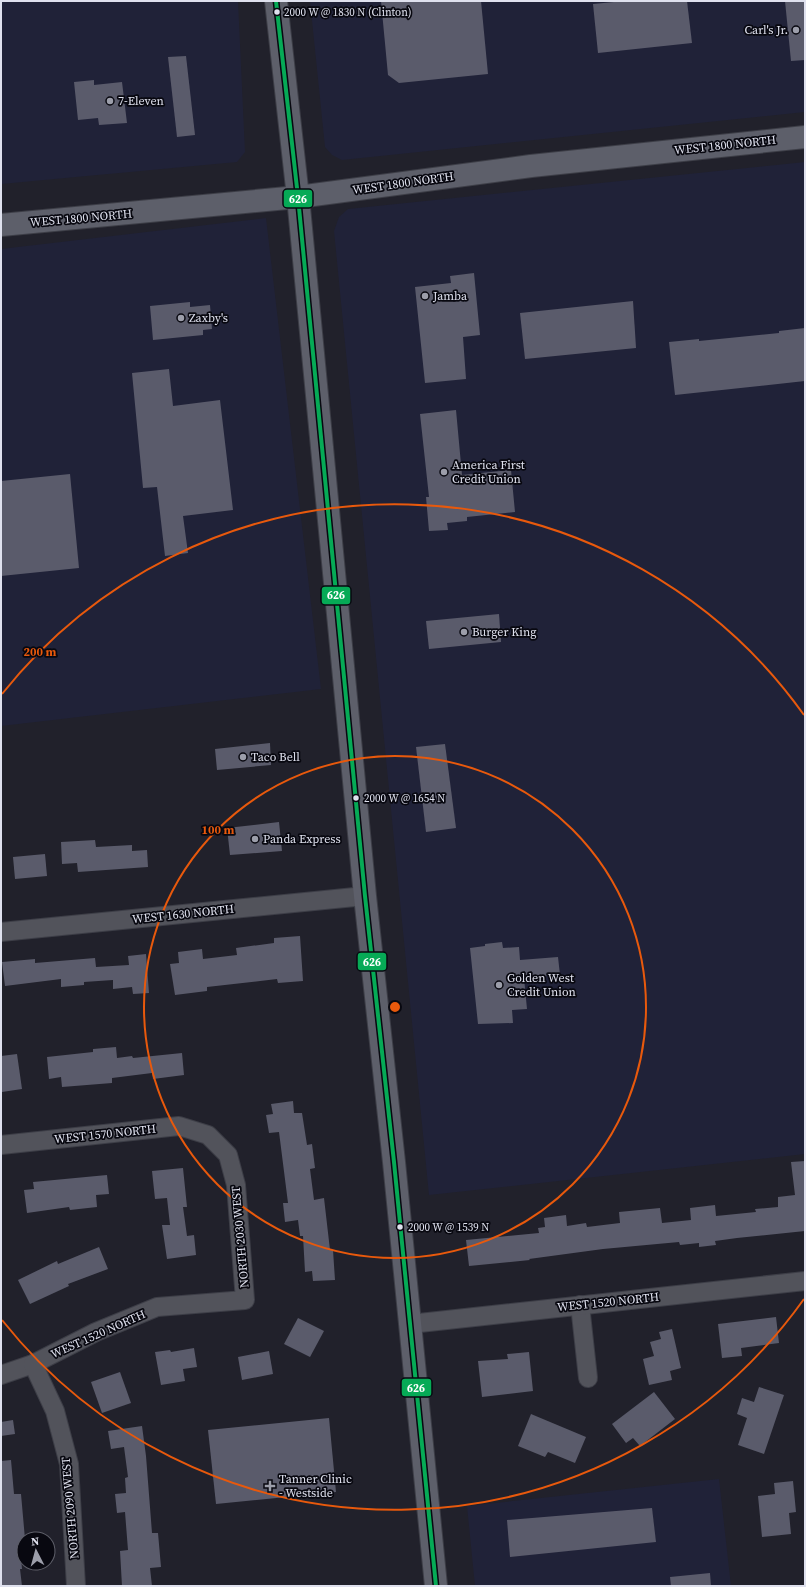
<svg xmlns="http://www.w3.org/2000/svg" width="806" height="1587" viewBox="0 0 806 1587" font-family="'Source Serif 4',serif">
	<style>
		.built { fill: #202238 }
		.building { fill: #5a5b6b }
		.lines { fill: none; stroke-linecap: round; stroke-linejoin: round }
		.minor-casing { stroke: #3d3e47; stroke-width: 20 }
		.major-casing { stroke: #3d3e47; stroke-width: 24 }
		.minor { stroke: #52535b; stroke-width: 18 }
		.major { stroke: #5d5f6a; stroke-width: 22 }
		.bus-1-casing { stroke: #080810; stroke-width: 7 }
		.bus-1 { stroke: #06aa56; stroke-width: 4 }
		.ring { fill: none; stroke: #e8590c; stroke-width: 2 }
		.bus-dot { fill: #dfe1ee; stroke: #080810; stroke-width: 1.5 }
		.poi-dot { fill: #9c9eaa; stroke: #080810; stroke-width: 1.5 }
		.labels { text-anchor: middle; stroke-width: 3.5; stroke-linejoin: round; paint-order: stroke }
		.bus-label { font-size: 11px; fill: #dfe1ee; stroke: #080810; text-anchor: start }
		.poi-label { font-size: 12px; fill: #dfe1ee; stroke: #080810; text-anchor: start }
		.street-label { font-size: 12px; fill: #dfe1ee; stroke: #080810 }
		.centre { fill: #e8590c; stroke: #080810; stroke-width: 2 }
		.ring-label { font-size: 12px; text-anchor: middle; font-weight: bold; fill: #e8590c; stroke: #080810; stroke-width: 3.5; stroke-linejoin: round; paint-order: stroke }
		.line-badge { stroke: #080810; stroke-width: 1.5 }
		.badge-label { font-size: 11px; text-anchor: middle; font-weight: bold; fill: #fff }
	</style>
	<rect width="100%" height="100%" fill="#21212b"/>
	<g class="built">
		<path d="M1,1h237l7,151 -8,10 -236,22z"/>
		<path d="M310,1h495v111l-463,48 -10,-5 -7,-8z"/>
		<path d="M805,162v992l-376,41 -95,-964 5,-14 9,-8z"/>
		<path d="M266,218l55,471 -320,37v-477z"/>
		<path d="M719,1479l12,107h-256l-8,-80z"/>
	</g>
	<g class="building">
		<path d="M381,1h100l7,73 -89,9 -11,-8z"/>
		<path d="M624,1h63l5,42 -94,10 -5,-49z"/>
		<path d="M785,1h20v59l-14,1z"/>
		<path d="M186,56l9,79 -18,2 -9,-80z"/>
		<path d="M94,80v5l28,-3 5,41 -28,2 -1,-7 -20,2 -4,-38z"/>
		<path d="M474,273l6,62 -17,2 3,42 -41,4 -10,-96 36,-4 -1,-7z"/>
		<path d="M633,301l3,47 -111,11 -5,-46z"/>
		<path d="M190,302v5l20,-2 2,24 -9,1v5l-50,5 -3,-34z"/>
		<path d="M805,328v53l-130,14 -6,-53 30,-3v2l80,-8v-2z"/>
		<path d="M169,369l4,37 47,-6 13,110 -50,6 5,37 -23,3 -8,-69 -14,1 -11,-115z"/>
		<path d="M456,410l6,65 49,-5 4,42 -48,5v4l-20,2 1,7 -19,1 -3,-34h3l-9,-83z"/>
		<path d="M70,474l9,94 -78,8v-95z"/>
		<path d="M499,614l2,28 -72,7 -3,-28z"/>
		<path d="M270,743l1,22 -54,5 -2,-21z"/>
		<path d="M445,744l11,84 -30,4 -10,-85z"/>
		<path d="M279,822l3,29 -52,4 -3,-27z"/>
		<path d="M95,840l1,7 36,-2v6l15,-1 1,17 -70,5 -1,-9 -15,1 -1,-22z"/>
		<path d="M45,854l2,22 -32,3 -2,-22z"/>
		<path d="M300,936l3,45 -25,2 -1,-4 -70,8v4l-32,4 -5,-31 9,-1 -1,-11 24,-3 1,10 34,-4 -1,-7 38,-5v-5z"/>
		<path d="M502,942l1,6 16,-1 1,13 38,-3 2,18 -36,3 3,31 -15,1 1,13 -35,1 -8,-76 15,-2v-2z"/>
		<path d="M146,954l3,39 -16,1 -1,-7 -19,2v-9l-29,2v3l-23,2v-8l-56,7 -3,-24 33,-3v4l60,-5 1,9 33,-2 -1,-9z"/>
		<path d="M116,1047l1,11 15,-2 1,2 49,-5 2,22 -31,4 -1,-6 -40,5v5l-50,4 -1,-10 -12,2 -2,-22 46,-5v-3z"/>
		<path d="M17,1054l5,35 -20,3 -1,-36z"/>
		<path d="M293,1101l1,12h8l5,32 5,-1 3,24 -5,1 4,31 10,-2 6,52h3l2,30 -22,1 -1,-10 -7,1 -2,-36h-3l-2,-16 -13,2 -2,-19h5l-9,-71 -10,1 -3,-18 7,-1 -2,-10z"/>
		<path d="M805,1161v70l-68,7 -22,3 1,4 -17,2v-4l-19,2 -1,-3 -76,7 -74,10 1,1 -61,6 -3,-26 73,-7 -1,-5 7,-1 -1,-9 22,-3 1,11 19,-3 1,4 33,-4 -1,-11 41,-4 2,15 29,-3 -1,-12 25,-3 1,11 40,-4 -1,-3 23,-2v-10l17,-2 -4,-33z"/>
		<path d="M183,1168l4,39h-4l4,29 7,-1 2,20 -29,4 -5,-34h8l-3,-27 -12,1 -3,-28z"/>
		<path d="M107,1175l2,19 -13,1 1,12 -27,3 -1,-3 -42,6 -3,-23 10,-1 -1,-7z"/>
		<path d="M99,1247l9,22 -40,15 1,2 -39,18 -12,-24 39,-19 1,3z"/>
		<path d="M776,1317l3,26 -38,5 1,8 -20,2 -4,-34z"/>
		<path d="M298,1318l26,13 -14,26 -26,-13z"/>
		<path d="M672,1329l9,39 -11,3 2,9 -23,5 -6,-26 11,-3 -4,-14 11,-3 -2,-7z"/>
		<path d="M194,1348l3,19 -14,2 2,12 -24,4 -6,-33 15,-2 1,2z"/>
		<path d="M269,1351l4,23 -31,6 -4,-23z"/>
		<path d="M529,1352l4,39 -51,6 -4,-36 30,-2 -1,-5z"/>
		<path d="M120,1372l11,31 -29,10 -11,-31z"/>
		<path d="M759,1387l25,8 -20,59 -26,-9 9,-27 -10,-4 5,-16 12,4z"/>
		<path d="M654,1392l21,27 -35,27 -7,-8 -7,5 -14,-19z"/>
		<path d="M531,1414l55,23 -11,26 -27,-11 -3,5 -27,-11z"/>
		<path d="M329,1418l7,74 -120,12 -8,-74z"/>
		<path d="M13,1420l2,14 -14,2v-14z"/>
		<path d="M142,1426l4,30 6,77h6l3,34 -11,1 2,18h-30l-2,-35 8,-1 -3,-38 -8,1 -2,-19 11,-1 -1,-15 3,-1 -4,-30 -13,2 -3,-18z"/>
		<path d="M11,1460l3,34h7l4,45 -1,6 -4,1 2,23h-2l2,17h-21v-125z"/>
		<path d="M793,1481l3,31 -7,1 2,21 -29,3 -4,-41 17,-2 -1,-11z"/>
		<path d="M652,1508l4,34 -146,15 -3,-37z"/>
		<path d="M710,1573l1,13h-40l-1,-9z"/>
	</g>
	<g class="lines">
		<g class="minor-casing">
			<g id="minor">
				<path d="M1,932l364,-36"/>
				<path d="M1,1145l178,-19 29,9 20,20 8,30 9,115 -88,7 -61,25 -63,32 -32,11"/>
				<path d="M580,1305l8,73"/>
				<path d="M410,1324l395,-43"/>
				<path d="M33,1364l22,47 14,53 7,122"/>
			</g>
		</g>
		<g class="major-casing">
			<g id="major">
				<path d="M276,1l22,196 67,699 29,266 42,424"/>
				<path d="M1,225l297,-28 233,-31 274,-29"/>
			</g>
		</g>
		<use href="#minor" class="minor"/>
		<use href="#major" class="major"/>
		<g class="bus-1-casing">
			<path id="bus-1" d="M276,1l22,196 67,699 29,266 42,424"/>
		</g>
		<use href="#bus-1" class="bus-1"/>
	</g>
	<g class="ring">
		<circle cx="395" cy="1007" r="251"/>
		<path d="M804 1299A502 502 0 0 1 2 1320M2 694A502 502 0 0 1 804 715"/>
	</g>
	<g class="bus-dot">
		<circle cx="277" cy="12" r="3.5"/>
		<circle cx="356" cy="798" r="3.5"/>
		<circle cx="400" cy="1227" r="3.5"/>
	</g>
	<g class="poi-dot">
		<circle cx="796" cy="30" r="4"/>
		<circle cx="110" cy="101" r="4"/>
		<circle cx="425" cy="296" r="4"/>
		<circle cx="181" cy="318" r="4"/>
		<circle cx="444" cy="472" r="4"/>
		<circle cx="464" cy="632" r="4"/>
		<circle cx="243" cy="757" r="4"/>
		<circle cx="255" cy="839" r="4"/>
		<circle cx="499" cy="985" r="4"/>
		<path d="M268 1480h4v4h4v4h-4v4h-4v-4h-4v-4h4z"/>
	</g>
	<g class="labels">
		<g class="bus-label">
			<text x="284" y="16">2000 W @ 1830 N (Clinton)</text>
			<text x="364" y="802">2000 W @ 1654 N</text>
			<text x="408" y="1231">2000 W @ 1539 N</text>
		</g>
		<g class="poi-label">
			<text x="788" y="34" text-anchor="end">Carl's Jr.</text>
			<text x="118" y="105">7-Eleven</text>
			<text x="433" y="300">Jamba</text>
			<text x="189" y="322">Zaxby's</text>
			<text x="452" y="469">America First<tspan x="452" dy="14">Credit Union</tspan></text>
			<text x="472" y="636">Burger King</text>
			<text x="251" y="761">Taco Bell</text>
			<text x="263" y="843">Panda Express</text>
			<text x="507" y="982">Golden West<tspan x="507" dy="14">Credit Union</tspan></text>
			<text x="279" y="1483">Tanner Clinic<tspan x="279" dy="14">- Westside</tspan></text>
		</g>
		<g class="street-label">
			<text transform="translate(725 145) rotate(-6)" y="4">WEST 1800 NORTH</text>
			<text transform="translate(403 183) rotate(-8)" y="4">WEST 1800 NORTH</text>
			<text transform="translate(81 218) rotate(-5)" y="4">WEST 1800 NORTH</text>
			<text transform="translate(183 914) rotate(-6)" y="4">WEST 1630 NORTH</text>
			<text transform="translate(105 1134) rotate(-6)" y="4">WEST 1570 NORTH</text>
			<text transform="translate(240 1237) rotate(-95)" y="4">NORTH 2030 WEST</text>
			<text transform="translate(608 1302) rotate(-6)" y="4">WEST 1520 NORTH</text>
			<text transform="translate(98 1334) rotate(-24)" y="4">WEST 1520 NORTH</text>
			<text transform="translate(70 1508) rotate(-95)" y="4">NORTH 2090 WEST</text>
		</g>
	</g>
	<circle cx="395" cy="1007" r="6" class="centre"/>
	<g class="ring-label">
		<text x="40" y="656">200 m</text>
		<text x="218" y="834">100 m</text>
	</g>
	<g class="line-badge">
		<rect x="283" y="189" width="30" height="19" rx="4" fill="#06aa56"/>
		<rect x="321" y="586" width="30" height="19" rx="4" fill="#06aa56"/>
		<rect x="357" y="952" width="30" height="19" rx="4" fill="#06aa56"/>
		<rect x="401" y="1378" width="31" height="19" rx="4" fill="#06aa56"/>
	</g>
	<g class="badge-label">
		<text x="298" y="203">626</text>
		<text x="336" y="599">626</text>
		<text x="372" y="966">626</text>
		<text x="416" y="1392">626</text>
	</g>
	<rect width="806" height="1587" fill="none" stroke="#dfe1ee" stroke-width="4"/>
	<g transform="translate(36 1551) rotate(354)"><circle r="19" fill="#080810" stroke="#5e5f69"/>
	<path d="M0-3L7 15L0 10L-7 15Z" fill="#9c9eaa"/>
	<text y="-6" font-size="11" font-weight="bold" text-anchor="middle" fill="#dfe1ee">N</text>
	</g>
</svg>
